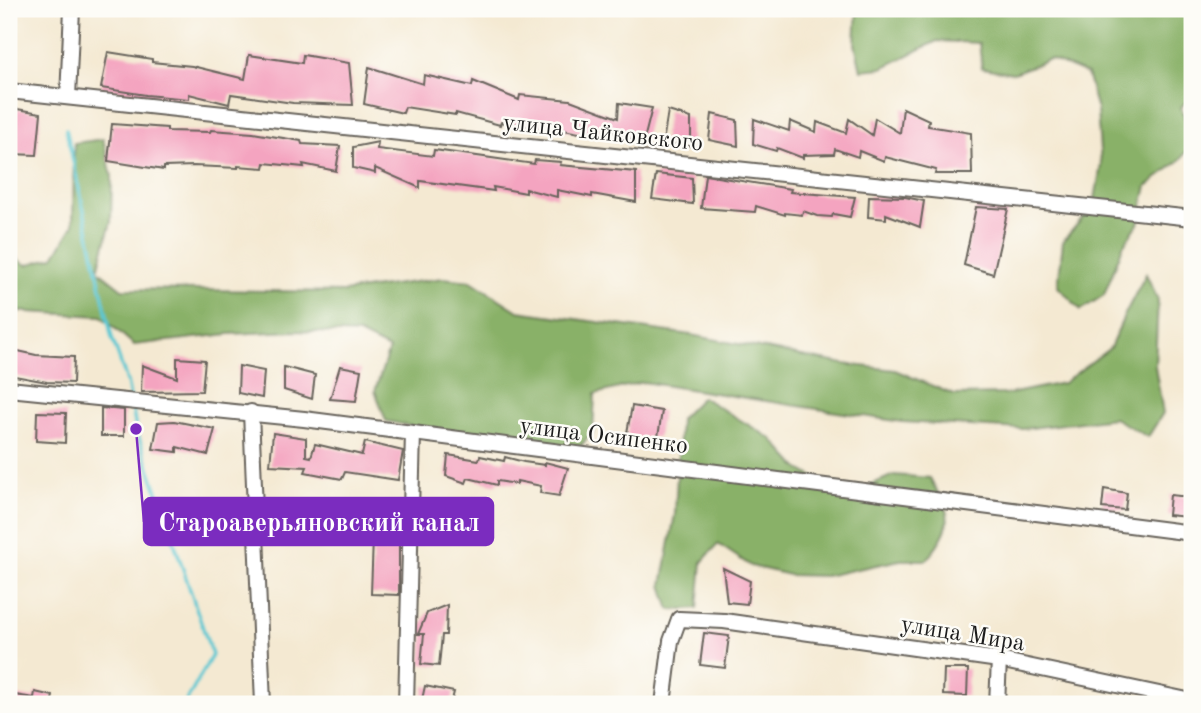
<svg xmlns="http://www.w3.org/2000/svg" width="1201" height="713" viewBox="0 0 1201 713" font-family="'Old Standard TT',serif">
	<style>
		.forest { fill: #89b167; stroke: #526642; stroke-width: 2 }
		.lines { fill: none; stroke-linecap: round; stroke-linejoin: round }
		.stream { stroke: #5cc8d3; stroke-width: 3.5 }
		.building { fill: #f4a4c0 }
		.minor-casing { stroke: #68645c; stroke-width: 18 }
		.minor { stroke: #fff; stroke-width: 14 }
		.labels { text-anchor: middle; stroke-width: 5; stroke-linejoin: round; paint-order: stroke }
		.street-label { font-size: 24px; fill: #1c1c1c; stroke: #fdfcf7 }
		.leader { fill: none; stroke: #7b2cbf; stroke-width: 2.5 }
		.callout-dot { fill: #7b2cbf; stroke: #fdfcf7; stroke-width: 2.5 }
		.callout { fill: #7b2cbf; stroke: #7b2cbf; stroke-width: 2.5 }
		.callout-label { font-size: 26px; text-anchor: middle; font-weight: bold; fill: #fff }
	</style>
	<rect width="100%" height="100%" fill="#fdfcf7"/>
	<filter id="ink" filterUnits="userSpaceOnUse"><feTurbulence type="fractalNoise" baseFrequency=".0143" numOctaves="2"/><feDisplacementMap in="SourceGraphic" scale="14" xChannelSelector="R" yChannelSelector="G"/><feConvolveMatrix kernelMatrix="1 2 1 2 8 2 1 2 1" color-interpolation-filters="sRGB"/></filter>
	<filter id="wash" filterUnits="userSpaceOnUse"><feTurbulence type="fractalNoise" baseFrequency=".00686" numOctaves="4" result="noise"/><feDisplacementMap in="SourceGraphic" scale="28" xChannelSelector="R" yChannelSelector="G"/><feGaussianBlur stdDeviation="1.57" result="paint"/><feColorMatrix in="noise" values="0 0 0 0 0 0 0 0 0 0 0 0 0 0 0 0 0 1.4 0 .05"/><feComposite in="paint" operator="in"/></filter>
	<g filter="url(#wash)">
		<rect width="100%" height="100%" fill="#f4e9d2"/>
		<g class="forest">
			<path d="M857,9h335v87l-11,11 11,31v7l-13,16 -32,25 -9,38 -15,22 -19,49 -23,15 -23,-23 5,-46 31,-36 7,-40 -4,-55 -10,-36 -37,-15 -36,14 -32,-5 -3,-25 -42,-2 -55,27 -21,2 -6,-26z"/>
			<path d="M103,139l9,37 -1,46 -13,48 24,19 221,3 100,-14 28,3 47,30 173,24 153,29 51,6 59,25 55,-1 54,-11 47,-35 16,-36 20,-38 12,26 -3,66 8,47 -15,24 -34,-19 -92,11 -120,-7 -259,-40 -48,12 -2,38 -23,26 -184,-37 -11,-30 14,-42 -30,-15 -63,-3 -67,3 -95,11 -33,-29 -92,-5v-59l17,13 28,-8 19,-31 1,-83z"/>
			<path d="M702,397l70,42 26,29 34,19 31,1 31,-13 36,3c23,42 25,42 -3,82h-27l-75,16 -36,-1 -38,-9 -33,-22 -16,18 -4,46 -28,2 -8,-25 13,-71 5,-95z"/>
		</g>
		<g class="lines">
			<g class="stream">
				<path d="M66,129l46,209 15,43 3,17"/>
				<path d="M132,406l4,23 76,226 -27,49"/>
			</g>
		</g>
		<g id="blocks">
			<g class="building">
				<path d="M108,52l44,7v3l40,4 53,13 4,-24 53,8 1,-8 46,8 4,42 -60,-2 -62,-9 -2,10 -40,-10v5l-43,-4 -45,-7z"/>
				<path d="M369,67l54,17 1,-9 48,11 1,-5 46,19 1,-5 50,5 48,18 1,-15 33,5 -9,36 -38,-15 1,9 -53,-10 -1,2 -51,-8 -1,3 -44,-12v2l-51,-8 -2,6 -39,-9z"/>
				<path d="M903,108l26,12 -1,6 43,7 1,41h-37l1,-4 -51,-13 -1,4 -25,-10 -1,6 -23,-8 -1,5 -31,1v3l-26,-10 -1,3 -23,-7 1,-25 35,12 1,-10 26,11 1,-10 29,11 3,-14 23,16 3,-17 25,15z"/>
				<path d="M17,109l24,4 -4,42 -27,-1z"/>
				<path d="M668,111l23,7v28l-28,-4z"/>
				<path d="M712,114l25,6 1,26 -29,-6z"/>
				<path d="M112,124l55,4v3l43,1 1,-2 42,3 48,8 1,3 38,2 -4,25 -33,-7 1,3 -39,-4 -1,5 -26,-2v2l-44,-2 -30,1v3l-56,-9z"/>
				<path d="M378,142l-1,7 56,7 1,-6 100,14 1,-4 26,2 -1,3 76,7v30l-44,-8v3l-35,-7v7l-31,-8v4l-33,-6 1,4 -74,-10v7l-45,-20v5l-22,-5v-21z"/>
				<path d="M656,174l36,4 1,26 -41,-5z"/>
				<path d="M705,175l86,14 -1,3 65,5 -5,20 -17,-3 -1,3 -15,-1 -14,-5 -1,4 -17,-2v2l-29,-9 -1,6 -54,-4z"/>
				<path d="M869,196l36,1 19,4 -4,26 -34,-13v5l-18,-2z"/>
				<path d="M976,207l32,2 -15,65 -29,-9z"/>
				<path d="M9,349l27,6 38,2 -1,26 -26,-1 -38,-7z"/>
				<path d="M177,358l28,2 -3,31 -61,1 1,-27 35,13z"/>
				<path d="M239,366l25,5 -2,27 -24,-5z"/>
				<path d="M340,366l21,4 -5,31 -26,-2z"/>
				<path d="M284,367l31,8 -3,24 -28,-9z"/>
				<path d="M632,406l30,5 -4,26 -32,1z"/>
				<path d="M101,408l23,2v26h-23z"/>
				<path d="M37,412l29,1 -1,30 -29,-2z"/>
				<path d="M174,421l41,8 -7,26 -31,-8v5l-24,-3 5,-27z"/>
				<path d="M273,433l33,5v18l5,1 4,-13 47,11 3,-13 38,9 -5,29 -53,-8 -3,7 -37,-7 2,-5 -37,-2z"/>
				<path d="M448,455l31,5 1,-4 24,5 1,-4 19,5 21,3v-3l23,6 -9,28 -19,-3 1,-7 -24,-5v3l-20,-3v4l-29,-7 -2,5 -20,-7z"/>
				<path d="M1104,489l23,4 -2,17 -23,-2z"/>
				<path d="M1170,495l19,2 -2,20 -19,-2z"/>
				<path d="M373,538l26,3v54l-28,-1z"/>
				<path d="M723,568l27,13 -3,23 -20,-2z"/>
				<path d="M447,605l-1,30h-4l-3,31 -18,-2 3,-30h-6l9,-21z"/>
				<path d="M704,633l25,3 -4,32 -25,-3z"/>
				<path d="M944,669h24l-1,27 -24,-1z"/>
				<path d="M425,686l29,6 -3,12h-30z"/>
				<path d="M35,692l18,4 -2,8h-42v-10l25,4z"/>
			</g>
		</g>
	</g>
	<g filter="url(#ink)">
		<use href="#blocks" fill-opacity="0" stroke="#68645c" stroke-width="2"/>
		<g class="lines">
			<g class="minor-casing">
				<g id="minor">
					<path d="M9,91l1183,127"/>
					<path d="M68,97l4,-88"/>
					<path d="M9,389l295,30 888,114"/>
					<path d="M251,412l12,292"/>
					<path d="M406,704l7,-271"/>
					<path d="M663,704l8,-63 8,-22 45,2 275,39 193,41"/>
					<path d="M997,704l2,-44"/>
				</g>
			</g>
			<use href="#minor" class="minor"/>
		</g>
	</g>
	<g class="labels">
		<g class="street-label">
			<text transform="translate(603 132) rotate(6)" y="8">улица Чайковского</text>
			<text transform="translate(604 435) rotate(7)" y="8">улица Осипенко</text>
			<text transform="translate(963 633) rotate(9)" y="8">улица Мира</text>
		</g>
	</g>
	<path class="leader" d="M136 429L144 522"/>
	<circle class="callout-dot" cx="136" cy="429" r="7"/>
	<rect class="callout" x="144" y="498" width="349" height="47" rx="7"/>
	<g class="callout-label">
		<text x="319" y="531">Староаверьяновский канал</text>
	</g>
	<rect width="1201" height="713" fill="none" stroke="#fdfcf7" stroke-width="35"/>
</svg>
